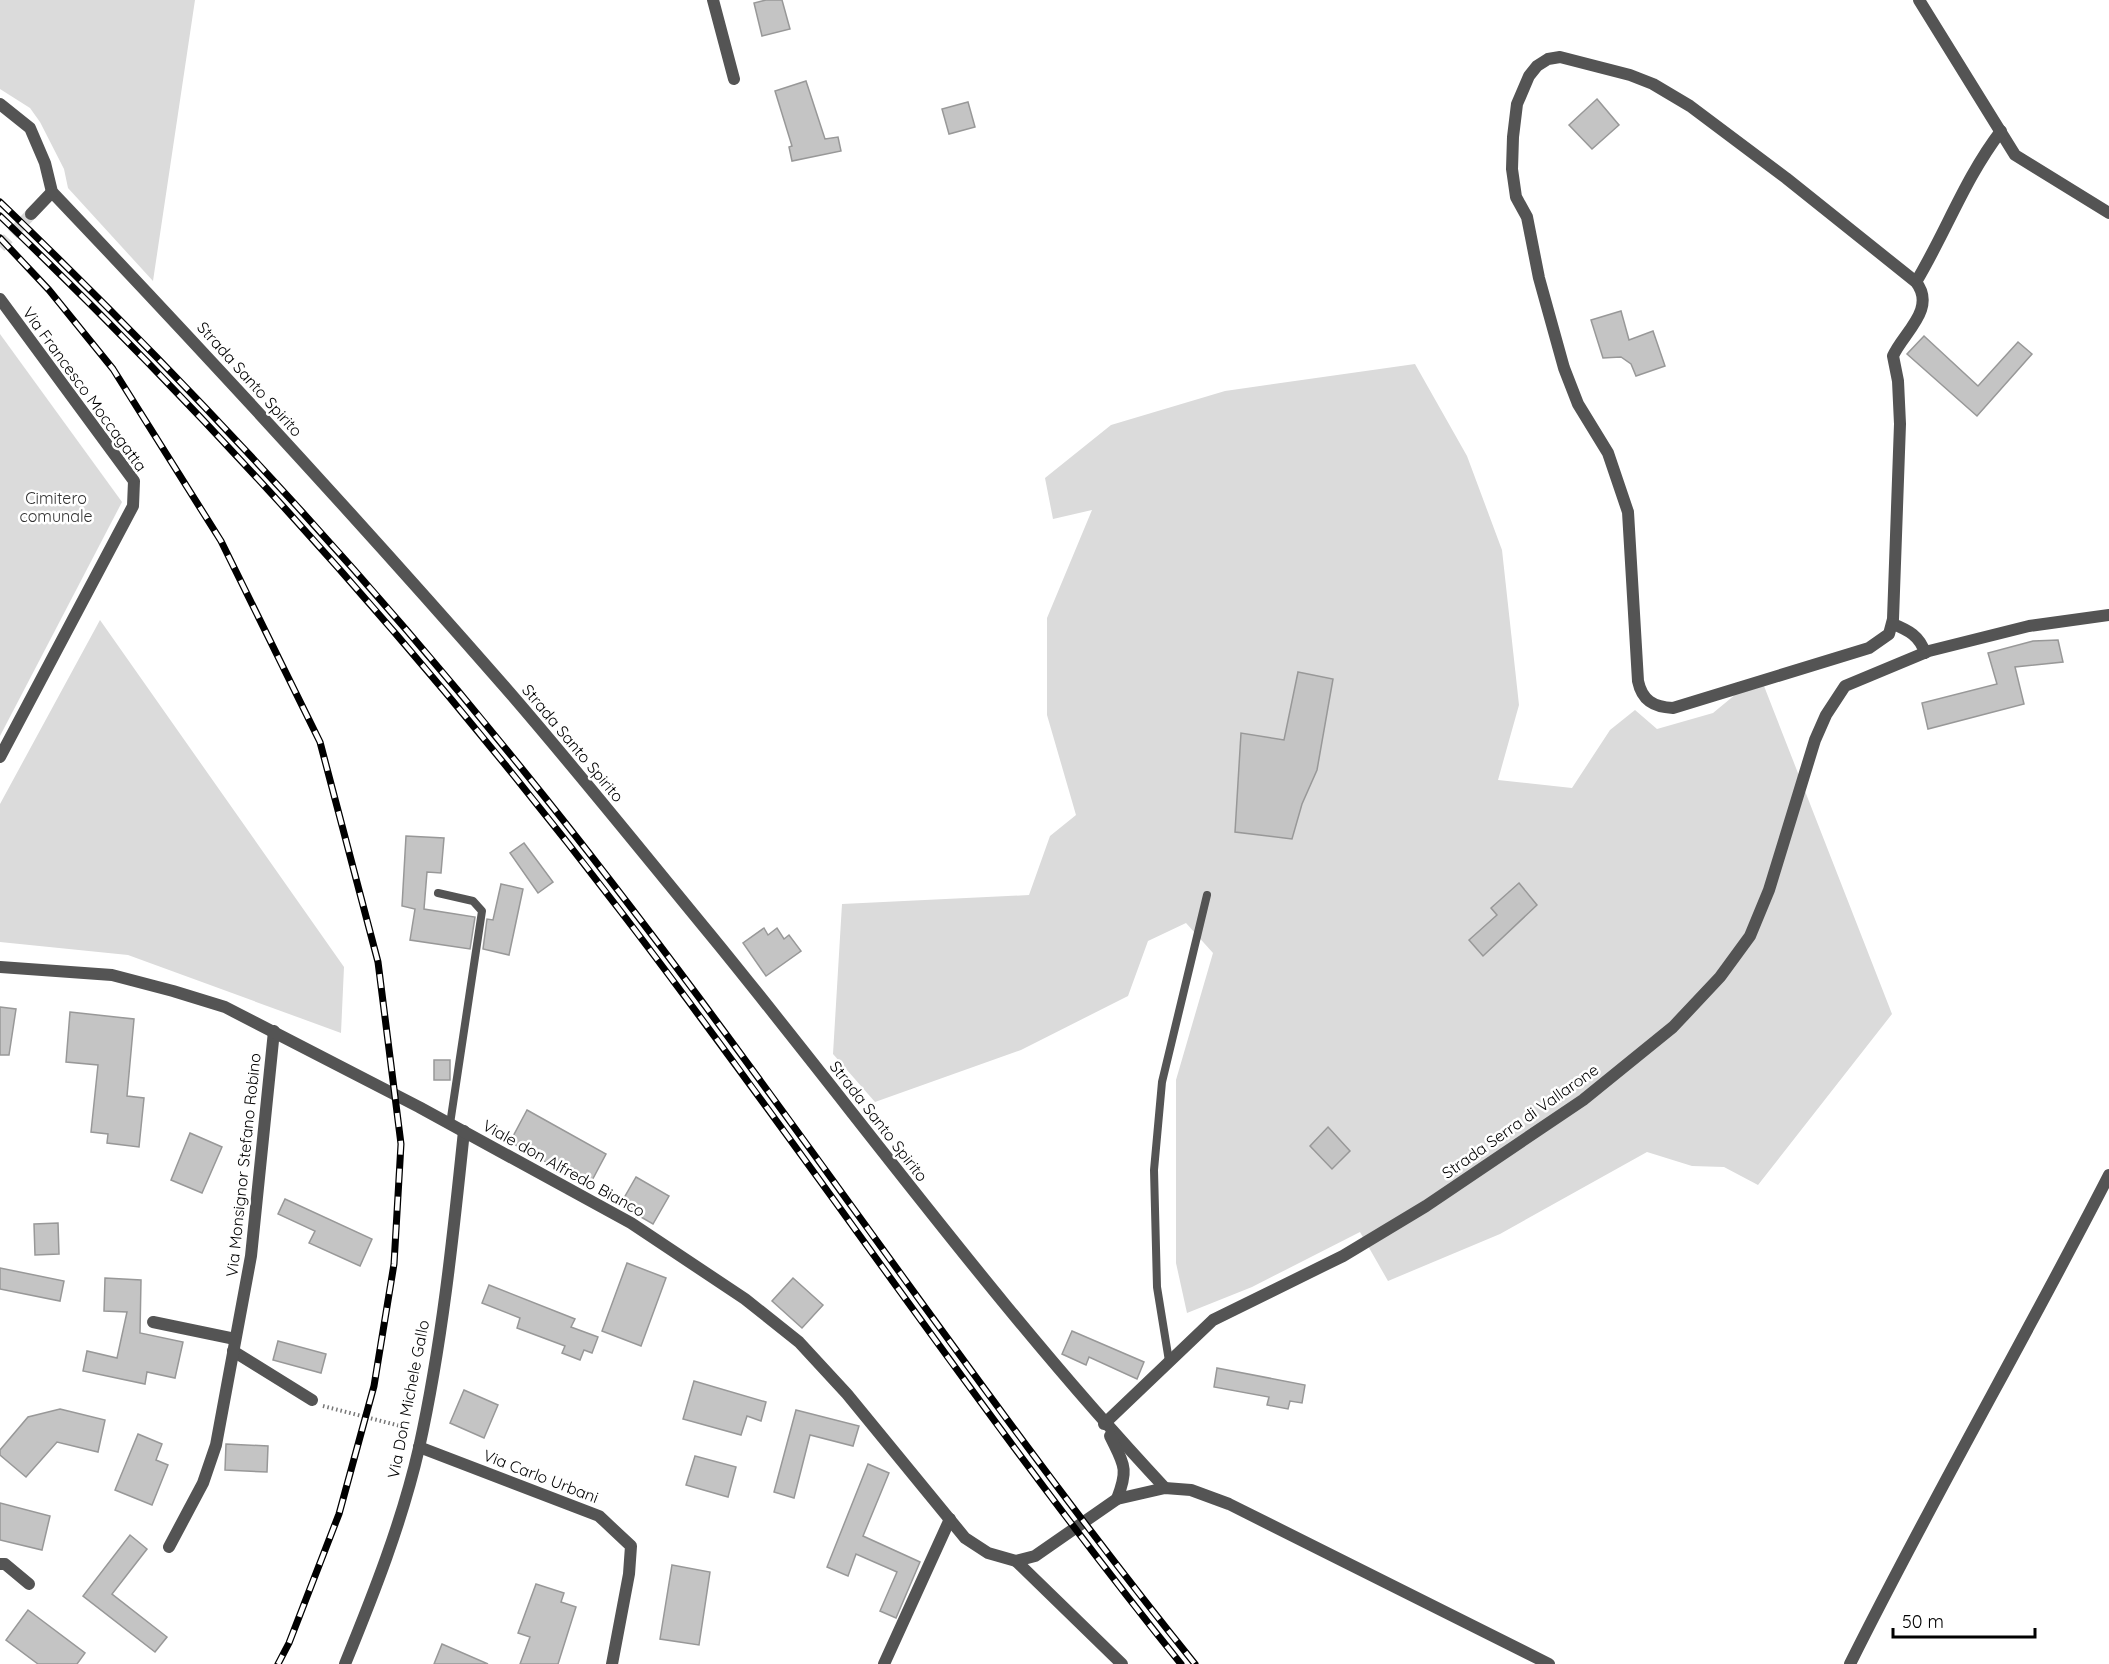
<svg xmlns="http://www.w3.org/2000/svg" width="2109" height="1664" viewBox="0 0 2109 1664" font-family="Quicksand,sans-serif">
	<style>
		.green { fill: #dbdbdb }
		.building { fill: #c4c4c4; stroke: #989898; stroke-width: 1.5 }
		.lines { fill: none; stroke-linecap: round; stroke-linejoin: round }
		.minor-tunnel { stroke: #d9d9d9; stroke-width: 12; stroke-dasharray: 12 6; stroke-linecap: butt }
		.path { stroke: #767676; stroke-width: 4; stroke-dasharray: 1.5 3; stroke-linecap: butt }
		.service { stroke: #545454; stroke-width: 8 }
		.minor { stroke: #545454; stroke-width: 12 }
		.tertiary { stroke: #545454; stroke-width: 12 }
		.rail-casing { stroke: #000; stroke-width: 7 }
		.rail { stroke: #fff; stroke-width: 4.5; stroke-dasharray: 14; stroke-linecap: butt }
		.labels { text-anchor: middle; stroke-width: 5; stroke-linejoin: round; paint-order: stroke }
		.street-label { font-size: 16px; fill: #000; stroke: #fff }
		.park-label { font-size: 16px; fill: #323232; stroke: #fff }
	</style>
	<rect width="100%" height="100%" fill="#fff"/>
	<g class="green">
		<path d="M0,0h195l-42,281 -85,-93 -4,-19 -24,-47 -10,-14 -30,-19z"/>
		<path d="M0,334l122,168 -122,234z"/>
		<path d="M1415,364l52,92 35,94 17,155 -21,75 74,8 38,-58 25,-20 22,19 56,-16 23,-19 28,-8 128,328 -134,171 -34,-18 -32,-1 -45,-14 -147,82 -112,47 -28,-49 -108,55 -65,26 -11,-50v-183l37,-127 -27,-30 -38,18 -20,55 -107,54 -146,52 -42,-48 9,-150 187,-9 21,-59 26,-21 -29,-100v-97l45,-108 -39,9 -8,-41 66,-53 114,-34z"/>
		<path d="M100,620l244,347 -3,66 -213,-78 -128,-13v-138z"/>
	</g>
	<g class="building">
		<path d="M766,0h16l8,29 -28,7 -8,-33z"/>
		<path d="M806,81l19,58 13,-2 3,14 -49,10 -3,-14 3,-1 -17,-55z"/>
		<path d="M1597,99l22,26 -27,24 -23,-24z"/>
		<path d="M968,102l7,25 -26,7 -7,-25z"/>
		<path d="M1621,311l8,29 24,-9 12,35 -29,10 -5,-12 -10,-7 -18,1 -12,-38z"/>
		<path d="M1924,336l54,50 40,-44 14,12 -55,62 -70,-62z"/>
		<path d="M2058,640l5,22 -48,5 9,37 -96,25 -6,-26 75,-19 -9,-31 45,-12z"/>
		<path d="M1298,672l35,7 -16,91 -15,34 -10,35 -57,-7 6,-99 43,7z"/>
		<path d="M406,836l38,2 -3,35 -14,-1 -3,37 51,8 -5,32 -60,-9 5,-31 -13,-3z"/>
		<path d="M524,843l29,39 -15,11 -28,-40z"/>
		<path d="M1519,883l18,22 -54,51 -14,-16 28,-25 -6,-7z"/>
		<path d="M501,884l22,5 -14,66 -26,-6 4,-30 6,1z"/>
		<path d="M764,928l4,7 9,-7 7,11 5,-4 12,16 -35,25 -23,-33z"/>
		<path d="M0,1007l16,2 -7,46h-9z"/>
		<path d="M70,1012l64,7 -7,77 17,2 -5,49 -32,-4 1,-9 -17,-2 7,-67 -32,-3z"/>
		<rect x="434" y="1060" width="16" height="20"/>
		<path d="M527,1110l79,44 -17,32 -79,-44z"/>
		<path d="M1328,1127l22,24 -18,18 -22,-23z"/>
		<path d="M190,1133l32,14 -20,46 -31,-13z"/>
		<path d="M636,1177l33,19 -16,28 -33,-19z"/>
		<path d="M285,1199l87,40 -12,27 -51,-23 6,-12 -37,-17z"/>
		<path d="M58,1223l1,31 -24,1 -1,-31z"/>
		<path d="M627,1263l39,15 -25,68 -39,-15z"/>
		<path d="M0,1268l64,13 -4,20 -60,-12z"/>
		<path d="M105,1278l36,2 -1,53 43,9 -8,36 -28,-6 -2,12 -62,-13 4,-20 30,7 10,-46 -23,-1z"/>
		<path d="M793,1278l30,27 -21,23 -30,-27z"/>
		<path d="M489,1285l86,34 -4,8 27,10 -6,16 -8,-3 -4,10 -18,-7 3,-7 -48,-18 3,-10 -38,-15z"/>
		<path d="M1072,1331l72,31 -7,17 -48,-22 -3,8 -24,-11z"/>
		<path d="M278,1341l48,13 -5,19 -48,-13z"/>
		<path d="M1217,1368l88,17 -3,18 -12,-2 -2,8 -21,-4 2,-8 -55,-10z"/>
		<path d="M694,1381l72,21 -5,19 -14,-5 -6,19 -58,-16z"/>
		<path d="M464,1390l34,15 -14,33 -34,-15z"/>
		<path d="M60,1409l45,11 -7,32 -41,-10 -31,35 -26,-22v-5l28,-33z"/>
		<path d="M796,1410l63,16 -6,20 -43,-11 -16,63 -20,-6z"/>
		<path d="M138,1434l24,10 -6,16 12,5 -16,40 -37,-15z"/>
		<path d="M226,1444l42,2 -1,26 -42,-2z"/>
		<path d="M695,1456l41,11 -8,30 -42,-12z"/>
		<path d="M868,1464l21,9 -26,63 57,26 -24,56 -16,-7 17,-39 -41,-18 -8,22 -21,-9z"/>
		<path d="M0,1503l50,13 -8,34 -42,-10z"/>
		<path d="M130,1535l17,14 -35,45 55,43 -12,15 -72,-56z"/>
		<path d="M672,1565l38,7 -11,73 -39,-6z"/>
		<path d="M536,1584l28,9 -3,9 15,5 -18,57h-38l10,-27 -12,-4z"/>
		<path d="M28,1610l57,43 -8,11h-39l-32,-24z"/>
		<path d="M442,1644l46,20h-54z"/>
	</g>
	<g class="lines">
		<path class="minor-tunnel" d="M0,247l31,-33"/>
		<path class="path" d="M323,1406l85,22"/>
		<g class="service">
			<path d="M438,893l35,8 9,10 -32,213"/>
			<path d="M1169,1361l-12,-74 -3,-117 8,-88 45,-187"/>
		</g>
		<g class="minor">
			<path d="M713,0l21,79"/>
			<path d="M1919,0l96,155 94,58"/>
			<path d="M0,104l30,24 15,35 7,29c154,162 305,326 452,494 73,84 143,172 214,258 148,182 286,372 447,544"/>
			<path d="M31,214l21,-22"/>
			<path d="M1916,282c21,27 -13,51 -23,74l5,25 2,43 -7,195 -4,15 -20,14 -196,60c-20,-1 -31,-8 -35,-27l-10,-169 -20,-59 -30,-49 -14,-36 -25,-90 -12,-61 -11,-20 -4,-28 1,-32 4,-33 12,-28 8,-10 11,-7 12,-2 70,18 23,9 37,22 96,72 130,104c30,-50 49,-104 85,-151"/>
			<path d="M0,299l134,182 -1,25 -133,251"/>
			<path d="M1893,624c15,6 27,12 32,29"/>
			<path d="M153,1322l82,17"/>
			<path d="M233,1351l79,49"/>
			<path d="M1104,1424l109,-104 130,-64 83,-50 157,-106 90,-73 47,-50 30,-41 19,-46 46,-150 11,-25 19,-29 84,-35 100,-25 80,-11"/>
			<path d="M1110,1436c14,29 19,32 7,63"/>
			<path d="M419,1447l180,69 32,30 -2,28 -17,90"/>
			<path d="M169,1547l34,-64 13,-38 35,-189 23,-225"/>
			<path d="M1016,1561l106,103"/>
			<path d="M0,1564h5l24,20"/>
			<path d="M345,1664c29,-71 57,-142 74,-216 23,-104 34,-211 45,-317"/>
			<path d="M884,1664l66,-145"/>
			<path d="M1850,1664c82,-165 175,-325 259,-489"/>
		</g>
		<path class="tertiary" d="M0,967l112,8 61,16 52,16 194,100 212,116 114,76 54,43 48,52 118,144 23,15 28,8 19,-5 82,-57 48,-11 26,2 38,14 320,160"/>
		<g class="rail-casing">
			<g id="rail">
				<path d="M0,202c188,180 364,370 527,573 233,288 435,600 668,889"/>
				<path d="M0,216c227,217 435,452 625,701 189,247 361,505 556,747"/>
				<path d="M0,238l49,52 64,79 108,172 99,201 58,220 23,182 -7,120 -20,122 -35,128 -50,129 -11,21"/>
			</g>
		</g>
		<use href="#rail" class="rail"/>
	</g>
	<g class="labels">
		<g class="street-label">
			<text transform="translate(250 379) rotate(48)" y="6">Strada Santo Spirito</text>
			<text transform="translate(85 389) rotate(54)" y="6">Via Francesco Moccagatta</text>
			<text transform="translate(573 743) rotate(50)" y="6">Strada Santo Spirito</text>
			<text transform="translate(879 1121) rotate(52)" y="6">Strada Santo Spirito</text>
			<text transform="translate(1520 1121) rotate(-35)" y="6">Strada Serra di Vallarone</text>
			<text transform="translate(243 1165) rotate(-84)" y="6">Via Monsignor Stefano Robino</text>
			<text transform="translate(564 1168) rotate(29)" y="6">Viale don Alfredo Bianco</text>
			<text transform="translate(408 1399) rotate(-79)" y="6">Via Don Michele Gallo</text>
			<text transform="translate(541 1476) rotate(21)" y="6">Via Carlo Urbani</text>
		</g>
		<g class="park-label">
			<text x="56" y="504">Cimitero<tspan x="56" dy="18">comunale</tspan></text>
		</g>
	</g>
	<path d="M1893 1628v9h142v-9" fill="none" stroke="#000000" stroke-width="3"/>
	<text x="1902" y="1628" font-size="18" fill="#000000" stroke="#ffffff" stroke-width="4.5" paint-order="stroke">50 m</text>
</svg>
